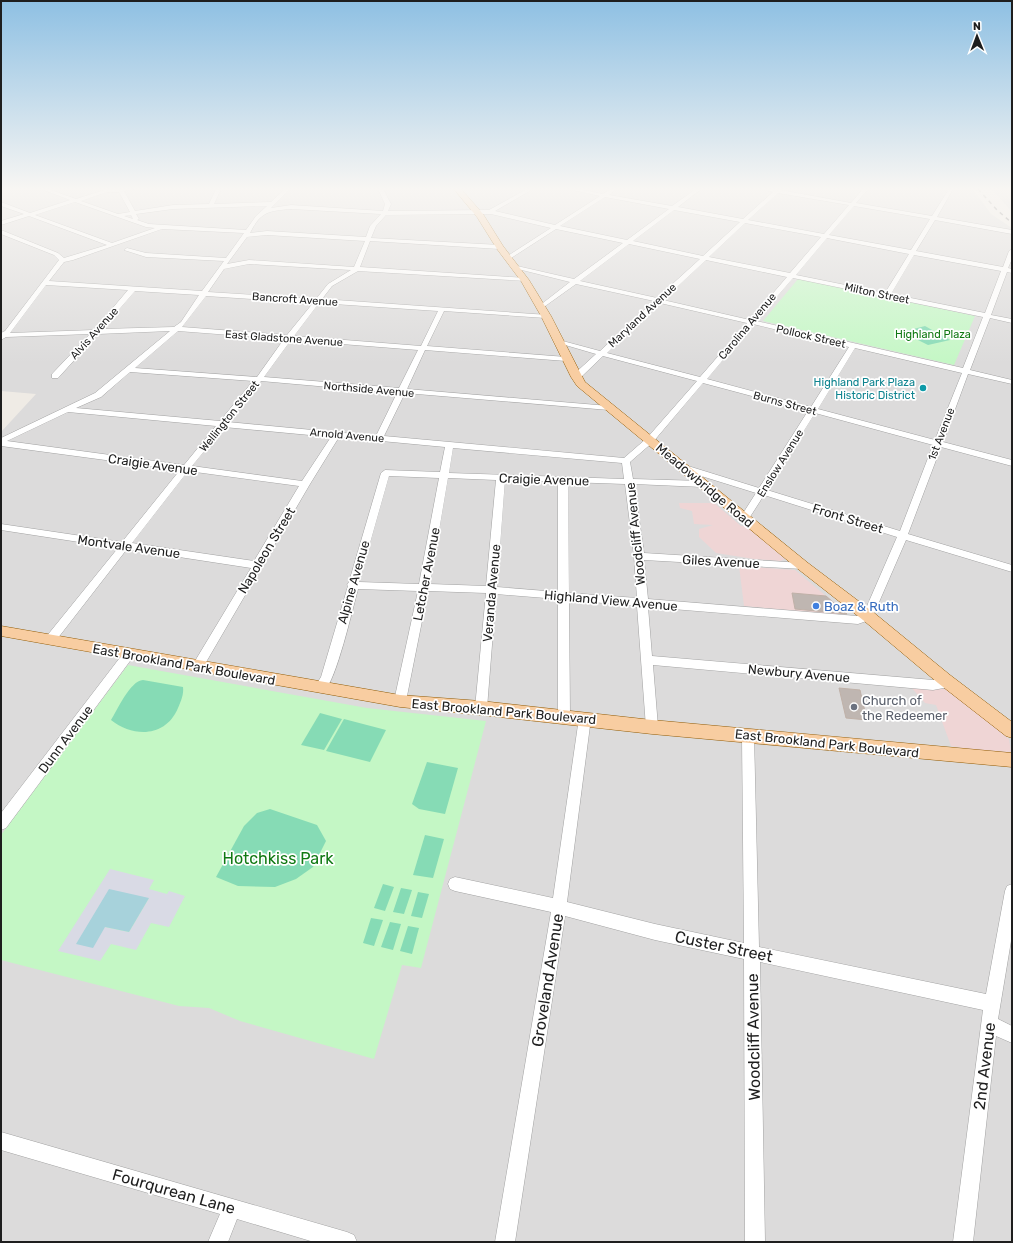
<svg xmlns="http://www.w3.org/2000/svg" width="1013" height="1243" viewBox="0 0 1013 1243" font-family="Rubik,sans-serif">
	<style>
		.residential { fill: #dcdbdb }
		.commercial { fill: #efd5d5 }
		.park { fill: #c4f7c5 }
		.pitch { fill: #86dbb5 }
		.plaza { fill: #d9dae5; fill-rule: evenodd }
		.water { fill: #a7d2db }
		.building { fill: #bfb6b1; stroke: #c0b1a8 }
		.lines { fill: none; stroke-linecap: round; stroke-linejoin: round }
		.minor-casing { stroke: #a2a2a2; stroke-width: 1 }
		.major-casing { stroke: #925c06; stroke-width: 1 }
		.minor { fill: #fff; fill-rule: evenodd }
		.major { fill: #f8cda1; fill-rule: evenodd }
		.rail { stroke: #6c6c6c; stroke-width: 1.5; stroke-dasharray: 4 4; stroke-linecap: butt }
		.culture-dot { fill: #0f9aa8; stroke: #fff; stroke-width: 1.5 }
		.shop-dot { fill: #3f7fe0; stroke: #fff; stroke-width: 1.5 }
		.worship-dot { fill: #6b7280; stroke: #fff; stroke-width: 1.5 }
		.labels { text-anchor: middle; stroke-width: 3.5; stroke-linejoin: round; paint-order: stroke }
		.far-street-label { font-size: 11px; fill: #1e1e1e; stroke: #fff }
		.far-park-label { font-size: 11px; fill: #107913; stroke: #fff }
		.far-culture-label { font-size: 11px; fill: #0d838f; stroke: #fff; text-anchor: end }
		.street-label { font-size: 13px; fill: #1e1e1e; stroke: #fff }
		.shop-label { font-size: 13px; fill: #366cbe; stroke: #fff; text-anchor: start }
		.worship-label { font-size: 13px; fill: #5b616d; stroke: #fff; text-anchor: start }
		.near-park-label { font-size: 16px; fill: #107913; stroke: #fff }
		.near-street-label { font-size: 16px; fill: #1e1e1e; stroke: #fff }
	</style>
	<rect width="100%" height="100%" fill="#efebe5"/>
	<g class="residential">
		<path d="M1,189h972l18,25 21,14v1014h-1011v-810l35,-38 -35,-3z"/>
		<path d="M992,189h20v23l-1,-1z"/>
	</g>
	<g class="commercial">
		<path d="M679,503h35l27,23h5l39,33 -5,2 -26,-2 -38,-6 -17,-16v-8l14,-4 -19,-1 -2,-13 -12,-3z"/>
		<path d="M739,566l56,4 49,41 -1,4 -99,-9z"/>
		<path d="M910,686l38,3 61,50 2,13 -33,-1 -27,-5 -15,-41 -11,-2z"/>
	</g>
	<g class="park">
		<path d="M798,279h2l175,37 -21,49 -191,-44z"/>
		<path d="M128,665l239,43 119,13 -65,247 -19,-3 -28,94 -134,-38 -31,-13 -30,-2 -178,-46v-125z"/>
	</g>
	<g class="pitch">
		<path d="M925,326l25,14 -22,5 -26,-13z"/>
		<path d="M143,680l40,7c1,7 -2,14 -5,21 -12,29 -44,30 -67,12 7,-11 19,-39 32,-40z"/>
		<path d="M320,713l22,6 -18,31 -23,-5z"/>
		<path d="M344,719l42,11 -16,32 -44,-11z"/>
		<path d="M427,762l31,6 -13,46 -26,-5 -7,-5z"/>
		<path d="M270,809l47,16 9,16 -13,26 -17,12 -21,8 -37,-1 -22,-9 28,-51 13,-13z"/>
		<path d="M425,835l19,4 -11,39 -20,-3z"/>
		<path d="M383,884l11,3 -9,24 -11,-3z"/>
		<path d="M401,888l11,2 -8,24 -11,-2z"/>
		<path d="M418,892l11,2 -7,24 -11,-2z"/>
		<path d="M371,918l12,2 -9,26 -11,-3z"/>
		<path d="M390,922l11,2 -8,26 -12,-3z"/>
		<path d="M408,926l11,2 -7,26 -12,-3z"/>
	</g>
	<path class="plaza" d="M110,869l44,11 -5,9 18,5 2,-3 16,5 -16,31 -18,-4 -15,27 -25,-6 -11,17 -42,-10zM149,898l-20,34 -24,-5z"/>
	<path class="water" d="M109,889l40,9 -20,34 -24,-5 -12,21 -17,-4z"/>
	<g class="building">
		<path d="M792,593l34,3 21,18 -52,-5z"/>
		<path d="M839,688l21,2 7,30 -21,-2z"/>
	</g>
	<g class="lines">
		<g class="minor-casing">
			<g id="minor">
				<path d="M41,189h7l28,10 31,-10h27l-10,2 11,20 38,-6 36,-1 7,-15h5l-7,15 57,-2 14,-13h5l-19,19 20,-3 92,6 2,-7 -7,-15h5l8,15 -3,7 101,-1 38,-21h6l-38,22 60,14 45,-29 -32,-7h10l25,5 8,-5h5l-7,6 63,11 24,-17h5l-23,18 65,12 30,-27 -11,-3h19l-1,1 71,13 12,-14h5l-12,14 76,13 17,-27h4l-16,28 75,13v4l-77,-14 -19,31 87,16 6,-16 3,-2v10l-4,9 4,1v4l-5,-1 -16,43 21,4v4l-22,-5 -20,52 42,10v4l-44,-10 -25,68 69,18v6l-71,-19 -33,87 104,31v7l-106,-32 -33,76 -1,3 -14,5 -210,-17 4,49 281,24 17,-2 4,2 2,3 -2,3 -21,4 -280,-25 5,62 -2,4 -4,1 -4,-1 -2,-4 -9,-121 -68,-6 1,117 -2,3 -4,2 -4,-2 -2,-3v-118l-62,-5 -9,114 -2,3 -4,2 -4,-2 -2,-3 11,-115 -58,-2 -22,110 -2,3 -4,2 -4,-2 -2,-3 24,-110 -60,-2c-5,18 -22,93 -34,102 -2,2 -5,1 -8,0l-2,-3 7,-11 27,-91 -1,-1 2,-3 32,-109 4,-3 55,2 5,-25 -106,-10 -29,47 -108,185 -4,1 -4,-1 -2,-3 59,-98 -124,-19 -73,94h-8l-2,-3 2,-3 72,-89 -117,-18v-6l121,18 58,-72 -179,-24v-8l94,-45 75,-62 -72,3 -40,44h-6v-4l38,-40 -84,3 -5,3v-7l4,-2 54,-71 -5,-5 -53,-21v-4l57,23 6,5 43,-13 -78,-29 -28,9v-4l23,-7 -23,-8v-4l29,11 40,-13zM107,192h12l11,20 -12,2 -37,-13zM778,193l71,12 -25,29 -76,-14zM605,197l64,12 -42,31 -67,-14zM75,202l71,25 9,1 -43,15 -77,-28zM267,206l-11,10 -10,14 -97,-6 -12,-4 2,-1 -3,-5 37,-5zM854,206l76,13 -19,31 -82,-15zM291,209l90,5 -11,12 -4,11 -99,-6 -17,2c11,-22 19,-22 41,-24zM674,210l66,12 -37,34 -70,-15zM486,214h5l60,14 -45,29 -1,1 3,2 48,-31 67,14 -49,36 -57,-13 -3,2 56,14 -31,24v2l2,1 35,-25 78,17 -54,50 -41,-11 -4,2 41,12 -23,21v4h6l24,-23 94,25 -50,57 -23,20 -240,-22 21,-43 204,17 4,-2 -4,-2 -202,-17 18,-39 141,11 4,-2 -4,-2 -139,-11 17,-35 102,7 2,-1v-2l-226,-16 10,-13 26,-15 169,10v-2l-2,-1 -165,-11 10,-26 130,8 3,-2 -3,-2 -129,-7 5,-12 10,-11zM131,215l2,4 -9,-3zM745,223l76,14 -31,36 -81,-16zM162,229l82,4 -18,25 -80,-5 -19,-5 -3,2 22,7 78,4 -22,30 -153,-10 15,-19 9,-2zM267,235l98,6 -11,26 -105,-7 -22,4 20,-27zM827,238l82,16 -24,39 -89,-18zM629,244l71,15 -43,39 -77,-17zM914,255l87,16 -16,42 -94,-19zM706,260l81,17 -37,43 -87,-20zM249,264l102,6 -23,14 -12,15 -108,-7 16,-23zM793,278l190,39 -20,51 -207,-47zM46,285l82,5 -34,40 -84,3zM135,291l64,4 -18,27 -7,5 -72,2zM206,296l107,7 -26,32 -105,-8zM319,303l119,8 -17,35 -127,-10zM660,303l87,20 -47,54 -93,-24zM753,324l96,23 -38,60 -104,-28zM178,331l106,8 -27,38 -122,-9zM291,340l127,10 -19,38 -135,-11zM855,348l107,25 -27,67 -117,-31zM130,372l123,9 -33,40 -144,-13 25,-11zM261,381l136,12 -21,43 -148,-14zM703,383l105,28 -49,77 -71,-22 -3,-1 -4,3 1,2 74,23 -16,25 2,2h6l16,-25 133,42 -33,76 -7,3 -209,-17 -4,-39 159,9 5,-3 -5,-3 -159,-10 -10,-69 69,3 5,-3 -5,-3 -70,-2 -3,-17 23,-20zM68,412l148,14 -32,39 -177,-24zM815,413l118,32 -33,86 -133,-41zM224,427l107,10 -29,44 -110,-15zM453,448l169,15 2,16 -175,-6zM188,471l111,15 -45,75 -122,-18zM389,476l50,2 -20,106 -60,-2zM448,478l48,2 -10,106 -56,-2zM505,480l53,2v110l-61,-5zM568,482l57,2 9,72 3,42 -68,-5z"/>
				<path d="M129,650l4,1 2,3 -2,3 -127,171 -5,2v-17l124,-162z"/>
				<path d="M585,713l4,2 2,3 -24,184 88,22 89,19 -2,-208 2,-4 4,-1 4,1 2,4 5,212 227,47 19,-103 2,-5 5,-2v51l-14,84 14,7v17l-16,-7 -23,206h-20l30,-232 -223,-48 5,280h-20l-1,-283 -89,-19 -90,-24 -50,326h-20l56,-330 -96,-21 -5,-2 -2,-5 2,-5 5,-2 98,21 26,-180 2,-3z"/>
				<path d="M1,1132l346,100 7,3 3,7h-43l-77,-23 -9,23h-20l12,-28 -219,-64z"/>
			</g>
		</g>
		<g class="major-casing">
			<g id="major">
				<path d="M454,189h7l22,25 20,32 26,34 22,36 34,66 223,181 65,49 77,63 62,47v16l-6,-2 -68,-53 -75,-63 -65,-51 -221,-183 -6,-9 -30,-61 -20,-35 -24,-32 -20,-32z"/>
				<path d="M1,626l399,69 81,6 171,19 360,33v14l-360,-33 -171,-19 -81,-8 -399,-71z"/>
			</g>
		</g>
		<use href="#minor" class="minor"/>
		<use href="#major" class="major"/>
		<path class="rail" d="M978,189l19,21 15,13"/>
	</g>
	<linearGradient id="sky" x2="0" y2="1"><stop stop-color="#8ec0e3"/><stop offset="0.52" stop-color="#f8f6f3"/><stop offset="1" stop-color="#f8f6f3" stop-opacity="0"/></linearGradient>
	<rect width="1013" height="363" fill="url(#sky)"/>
	<circle class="culture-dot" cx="923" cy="388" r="4"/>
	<circle class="shop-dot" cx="816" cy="606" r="4"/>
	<circle class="worship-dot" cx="854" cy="707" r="4"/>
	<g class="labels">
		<g class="far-street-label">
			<text transform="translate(877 293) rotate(12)" y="4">Milton Street</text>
			<text transform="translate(295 299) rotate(4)" y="4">Bancroft Avenue</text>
			<text transform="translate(642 315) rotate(-43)" y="4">Maryland Avenue</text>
			<text transform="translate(747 326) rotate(-50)" y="4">Carolina Avenue</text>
			<text transform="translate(94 333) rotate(-48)" y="4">Alvis Avenue</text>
			<text transform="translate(811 336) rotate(13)" y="4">Pollock Street</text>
			<text transform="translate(284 338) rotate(4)" y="4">East Gladstone Avenue</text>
			<text transform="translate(369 389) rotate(5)" y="4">Northside Avenue</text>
			<text transform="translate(785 403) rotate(15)" y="4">Burns Street</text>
			<text transform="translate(229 416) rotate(-51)" y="4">Wellington Street</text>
			<text transform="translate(941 434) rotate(-69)" y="4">1st Avenue</text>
			<text transform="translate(347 435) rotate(5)" y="4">Arnold Avenue</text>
			<text transform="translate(780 463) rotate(-58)" y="4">Enslow Avenue</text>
		</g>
		<g class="far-park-label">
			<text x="933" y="338">Highland Plaza</text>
		</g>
		<g class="far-culture-label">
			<text x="915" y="386">Highland Park Plaza<tspan x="915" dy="13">Historic District</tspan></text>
		</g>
		<g class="street-label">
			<text transform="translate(153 464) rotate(8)" y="5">Craigie Avenue</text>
			<text transform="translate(544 479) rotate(2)" y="5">Craigie Avenue</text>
			<text transform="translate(705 485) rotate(40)" y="5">Meadowbridge Road</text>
			<text transform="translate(848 518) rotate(17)" y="5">Front Street</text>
			<text transform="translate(635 534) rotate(-96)" y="5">Woodcliff Avenue</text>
			<text transform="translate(129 546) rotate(8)" y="5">Montvale Avenue</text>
			<text transform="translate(266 550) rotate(-59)" y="5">Napoleon Street</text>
			<text transform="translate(721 561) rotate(3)" y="5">Giles Avenue</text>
			<text transform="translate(426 574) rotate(-79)" y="5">Letcher Avenue</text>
			<text transform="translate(353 582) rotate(-74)" y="5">Alpine Avenue</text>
			<text transform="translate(491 593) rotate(-85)" y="5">Veranda Avenue</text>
			<text transform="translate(611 600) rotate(5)" y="5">Highland View Avenue</text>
			<text transform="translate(184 664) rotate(10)" y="5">East Brookland Park Boulevard</text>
			<text transform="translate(799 673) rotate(5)" y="5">Newbury Avenue</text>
			<text transform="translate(504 711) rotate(5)" y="5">East Brookland Park Boulevard</text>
			<text transform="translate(65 739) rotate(-53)" y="5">Dunn Avenue</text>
			<text transform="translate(827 743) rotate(6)" y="5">East Brookland Park Boulevard</text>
		</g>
		<g class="shop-label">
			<text x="824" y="611">Boaz &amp; Ruth</text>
		</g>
		<g class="worship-label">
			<text x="862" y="705">Church of<tspan x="862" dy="15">the Redeemer</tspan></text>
		</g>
		<g class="near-park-label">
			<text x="278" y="864">Hotchkiss Park</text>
		</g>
		<g class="near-street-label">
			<text transform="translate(724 946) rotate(12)" y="6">Custer Street</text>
			<text transform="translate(547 980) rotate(-81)" y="6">Groveland Avenue</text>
			<text transform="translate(753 1037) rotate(-91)" y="6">Woodcliff Avenue</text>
			<text transform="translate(984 1066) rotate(-83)" y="6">2nd Avenue</text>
			<text transform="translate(174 1191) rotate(16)" y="6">Fourqurean Lane</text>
		</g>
	</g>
	<rect width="1013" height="1243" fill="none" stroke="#1e1e1e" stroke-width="4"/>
	<g transform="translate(977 36) rotate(359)" stroke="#ffffff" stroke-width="3" paint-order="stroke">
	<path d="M0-3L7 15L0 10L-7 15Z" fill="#1e1e1e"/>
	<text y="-6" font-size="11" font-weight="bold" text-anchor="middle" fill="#1e1e1e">N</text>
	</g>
</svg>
